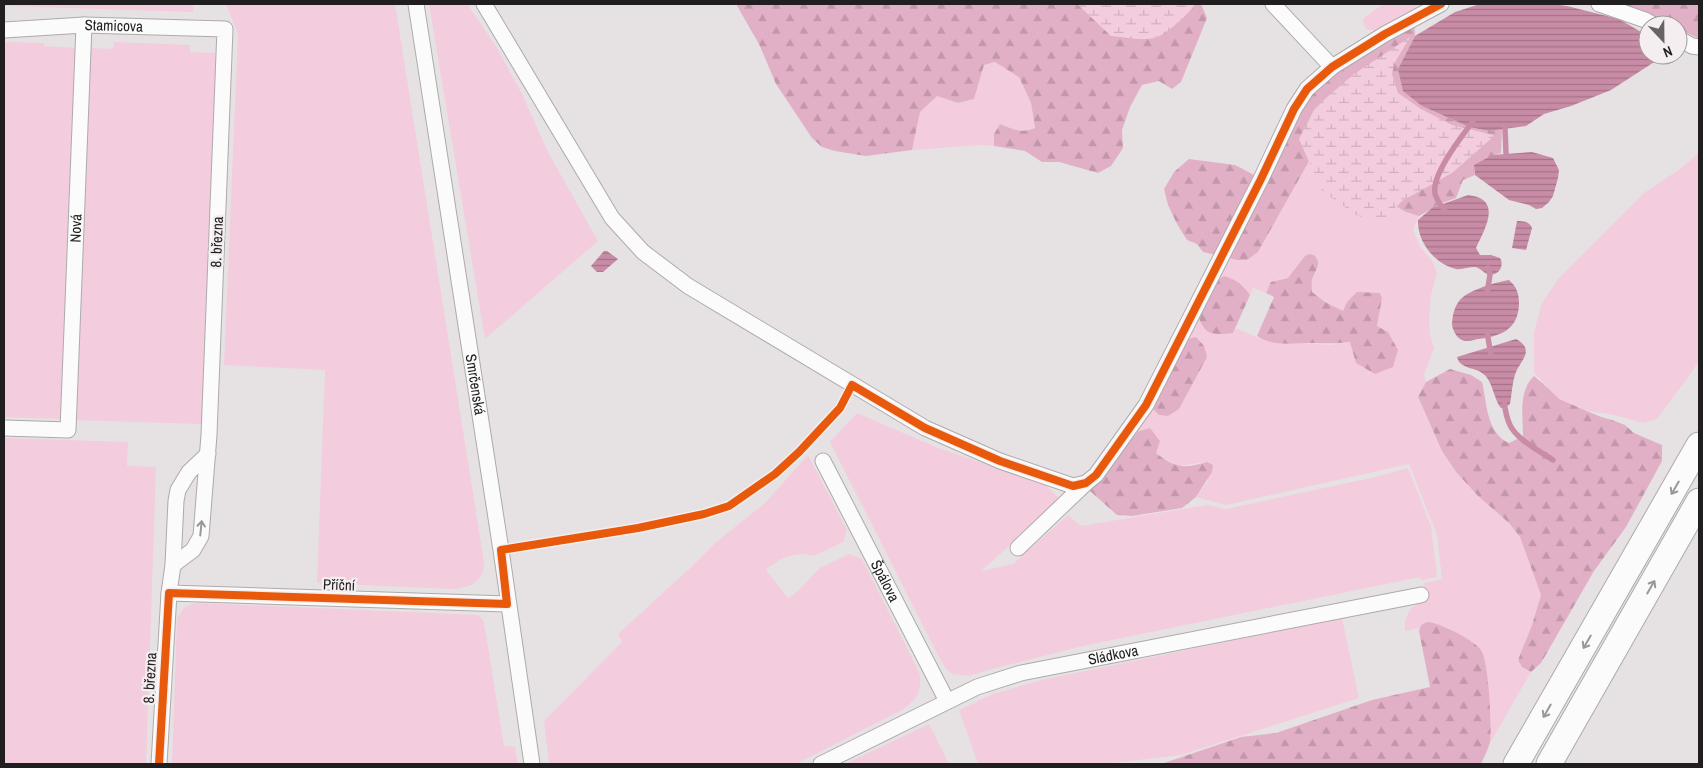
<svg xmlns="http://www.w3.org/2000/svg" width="1703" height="768" viewBox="0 0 1703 768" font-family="'Archivo Narrow',sans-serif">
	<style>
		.green { fill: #f3cddd }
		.forest { fill: url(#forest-firs) }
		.wetland { fill: url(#wetland-marsh) }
		.water { fill: url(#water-rules) }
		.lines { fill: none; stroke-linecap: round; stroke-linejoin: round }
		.stream { stroke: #c98ca6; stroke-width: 5.5 }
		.minor-casing { stroke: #adaaab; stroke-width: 17 }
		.trunk-casing { stroke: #adaaab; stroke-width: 27 }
		.minor { stroke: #fbfbfb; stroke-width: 15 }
		.trunk { stroke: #fbfbfb; stroke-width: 25 }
		.cycleway-casing { stroke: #f4eef0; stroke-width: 11 }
		.cycleway { stroke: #e8590c; stroke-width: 8 }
		.oneway { stroke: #989898 }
		.labels { text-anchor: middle; stroke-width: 4.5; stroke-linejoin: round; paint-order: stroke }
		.street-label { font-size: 15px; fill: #201e1f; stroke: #f4eef0 }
	</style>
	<defs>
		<pattern id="forest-firs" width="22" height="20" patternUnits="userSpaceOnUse" patternTransform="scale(1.25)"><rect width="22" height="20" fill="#e2b0c6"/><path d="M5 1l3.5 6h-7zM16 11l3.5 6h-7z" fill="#c297aa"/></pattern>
		<pattern id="wetland-marsh" width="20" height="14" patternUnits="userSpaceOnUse" patternTransform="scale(1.25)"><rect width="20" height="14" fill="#f3cddd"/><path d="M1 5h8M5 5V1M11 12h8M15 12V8" fill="none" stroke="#d0b0bd"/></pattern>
		<pattern id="water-rules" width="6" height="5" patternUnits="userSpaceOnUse" patternTransform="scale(1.25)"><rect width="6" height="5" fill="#c98ca6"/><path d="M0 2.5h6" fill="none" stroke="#a37287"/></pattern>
	</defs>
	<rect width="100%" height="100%" fill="#e6e2e4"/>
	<g class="green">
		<path d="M4,4h189v8l-189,-6z"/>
		<path d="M226,4h169l89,558c0,19 -13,26 -31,27l-136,-6 8,-213 -101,-5 14,-331z"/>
		<path d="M429,4h38l29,42 26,48 26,58 50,89 -113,98z"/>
		<path d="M1383,4h44l-52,27 -9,-2 -3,-7 1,-4z"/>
		<path d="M8,42l36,1v3l33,2 -13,371 -60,-2v-374z"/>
		<path d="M114,42l76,3v7l25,1 1,14 -14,357 -128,-4 15,-372 24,1z"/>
		<path d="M995,62l24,15 12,26 4,25c-13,6 -22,1 -35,-4l-6,10v12l-12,-1 -70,5 8,-38 17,-16 21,7 16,-4 10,-34z"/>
		<path d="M1331,122l75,90 13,4 -6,14 8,18 12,14 4,11 -6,22 -2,23 1,18 4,12 -10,27 2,7 -8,16 24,53 36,45 31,27 11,13 21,59 -9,30 -14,35 4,7 9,5 -41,71v-29l-9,-64 -15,-12 -22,-12 -23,-1 -1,3 -15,3c-2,-16 7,-26 21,-33l-2,-15 18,-4 -5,-44 -28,-71 -183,41 -30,-8 12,-16 -1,-19 -29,4 -22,-13 -6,-25 -11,3 -1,-2 13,-22 28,2 6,-12 3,-58 11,-21 34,15 3,-5 27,12 67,5 21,-3 5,21 19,11 13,-42 -11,-6 5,-28 -39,14 -18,-10 -13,-10 -1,-10 8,-17 -25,7 -6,6 -9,1 -11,8 -2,6 -13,-5 -3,7 -6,-9 -29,-4 15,-24 7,2 21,-8z"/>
		<path d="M1699,153v208l-13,19 -29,39 -14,4 -29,-8 -25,-4 -31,-12 -24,-27v-40l8,-29 17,-25 85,-85 36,-24z"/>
		<path d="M857,413l81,35 105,35 18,17 -80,71 32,-7 55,-49 13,11 126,-21 19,4 145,-31 37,-10 23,58 6,51 -16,3 -1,-3 -337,69 -98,25 -16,5 -17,-2 -7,-6 -6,-11 -109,-215z"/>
		<path d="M4,438l124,4 -1,24 29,1 -10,297h-142z"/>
		<path d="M808,455l39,75 -4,12 -29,14c-19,-5 -34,2 -48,14l22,28 10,-7 22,-23 29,-14 13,5 57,113c4,18 -2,28 -17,38l-106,54h-247l-5,-43 78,-79 -4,-8 71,-65 26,-26 50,-40z"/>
		<path d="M199,603l279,12 5,5 2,8 19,118 11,1 3,17h-346l5,-144c5,-12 10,-16 22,-17z"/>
		<path d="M1342,618l17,80 -178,57 -77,9h-126l-19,-54 34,-16 48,-14z"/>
		<path d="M929,724l20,40h-104z"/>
	</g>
	<g class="forest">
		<path d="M736,4h465l6,14 -26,64 -9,7 -13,-8 -17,4 -12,22 -8,23 1,18 -12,18 -13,7 -39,-11h-17l-17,-11 -31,-5v-12l6,-10c13,5 21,10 35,4l-4,-25 -12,-26 -24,-15 -11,3 -10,34 -16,4 -21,-7 -17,16 -8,38 -46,6 -31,-5 -13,-4 -10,-9 -36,-54 -17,-40z"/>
		<path d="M1624,4h75v35l-21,-11v-3h-6z"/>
		<path d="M1414,18l1,18 -17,33 24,37 47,21 20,4 13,-2 -1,24c-12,3 -21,6 -27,17l1,5 -12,5 -7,18 -16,6 -21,12 -13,-4 -20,-12 -55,-78 -73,130 -11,8h-10l-34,-8 -6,-8 -10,-4 -10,-16 -9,-19 -4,-16 10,-17 15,-13 46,6 27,14 45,-90z"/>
		<path d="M1309,254l5,1c9,9 1,15 -2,25 -1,4 0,8 0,12l13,10 18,9 4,-9 10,-10 23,1 2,5 -5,28 11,6 10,18 -5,17 -18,7 -19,-11 -6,-21c-13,2 -26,1 -39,1 -18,0 -38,4 -54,-7l17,-39 -8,-4 5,-11 17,-4 17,-22z"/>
		<path d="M1224,276c12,4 19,8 26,19l-17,38c-21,2 -28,3 -35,-18l17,-33z"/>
		<path d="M1196,337l8,9 3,11 -28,52 -11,7 -9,-1 -8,-8 37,-68z"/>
		<path d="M1450,369l21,6 11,7c5,20 4,51 27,61l14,-7c0,-20 -5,-45 11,-60l14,12 11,11 42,18 11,3 13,5 9,8 28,12v16l-36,66 -32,44 -53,92 -10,9 -9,-5 -4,-7 14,-35 9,-30 -21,-58 -11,-14 -31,-27 -21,-23 -15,-22 -24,-54 8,-15z"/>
		<path d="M1150,428l10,13 -4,12c20,15 27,16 51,9l6,3 -1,7 -16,25 -14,11 -50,8 -15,-1 -28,-25 24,-25 14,-21 12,-13z"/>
		<path d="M1427,622c12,0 47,18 54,28 8,12 11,78 9,92 -2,8 -6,15 -9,22h-320l80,-27 35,-4 96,-33 58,-13 -11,-56 2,-6z"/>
	</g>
	<g class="wetland">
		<path d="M1077,4h118c-5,9 -30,32 -41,34 -13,3 -30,-1 -43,-2z"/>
		<path d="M1410,37l-16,27 -2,10 6,19 23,16 31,16 41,10v2l-41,36 -50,28 -23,23 -23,-9 -34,-24 -23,-52 15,-29 12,-12 28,-24z"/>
	</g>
	<g class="water">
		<path d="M1480,4h73l14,2 52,13 29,17v19h14v2l-51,33 -40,16 -27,8 -18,12 -37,5 -20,-4 -47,-21 -19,-15 -5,-22 17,-33 40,-24z"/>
		<path d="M1532,152l21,6 6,12 -1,8 -5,18 -4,6 -7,6 -6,1 -7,-4 -20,-5 -34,-25 -1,-10 18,-10z"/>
		<path d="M1468,195c36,4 16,35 8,53l4,7h11l9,3c5,8 -2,19 -12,16 -5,-1 -7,-6 -13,-7 -7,0 -13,3 -19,2 -21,-5 -39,-27 -38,-49l14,-12z"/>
		<path d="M1517,221c6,0 12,0 15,7l-6,22 -14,-2z"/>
		<path d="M604,251h3l11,8 -15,13h-6l-6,-6z"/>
		<path d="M1509,280c8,7 10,14 10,24 -1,26 -18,32 -41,35 -5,1 -11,3 -16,1 -5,-2 -9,-9 -10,-15 0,-9 3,-22 11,-28 10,-8 33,-15 46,-17z"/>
		<path d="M1516,339c20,11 4,22 0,33 -4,10 -4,22 -6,32l-5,4h-4c-8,-10 -8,-28 -19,-35 -8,-6 -22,-4 -25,-16z"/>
	</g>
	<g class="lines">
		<g class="stream">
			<path d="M1505,129l1,24"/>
			<path d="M1445,211c-4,-5 -8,-11 -10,-17 -4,-19 27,-58 38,-73"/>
			<path d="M1487,293l3,-18 -2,-7"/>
			<path d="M1487,332l4,23"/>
			<path d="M1504,402c1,7 3,17 6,23 6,14 31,27 43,35"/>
		</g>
		<g class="minor-casing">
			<g id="minor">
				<path id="s1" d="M416,4l85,546 31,214"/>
				<path d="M484,4l128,214 31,34 45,34 237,142 75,33 73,25 13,-3 10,-8 50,-70 115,-226 33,-70 13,-20 25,-22 53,-33 56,-30"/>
				<path d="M1273,4l59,63"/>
				<path d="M1599,4l46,16 9,5"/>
				<path id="s2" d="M4,30l80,-5 141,4 -16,406 -8,101 -8,14 -20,15"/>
				<path d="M1678,38l14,8 7,1"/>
				<path id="s3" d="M4,428l64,2 16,-405"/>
				<path id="s4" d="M823,461l124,240"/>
				<path d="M1018,548l68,-65"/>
				<path d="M169,593l338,11"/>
				<path d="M159,764l10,-171 4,-28 3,-64 2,-11 11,-18 19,-18"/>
				<path id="s5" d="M821,764l156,-77 44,-14 400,-78"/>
			</g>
		</g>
		<g class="trunk-casing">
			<g id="trunk">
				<path d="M1516,764l183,-319"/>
				<path d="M1549,764l150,-263"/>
			</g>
		</g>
		<use href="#minor" class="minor"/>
		<use href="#trunk" class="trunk"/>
		<g class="cycleway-casing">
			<path id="cycleway" d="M159,764l10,-171 338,11 -6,-54 137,-22 66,-14 25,-8 46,-32 24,-22 41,-44 12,-23 73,43 75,33 73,25 13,-3 10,-8 50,-70 115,-226 33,-70 13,-20 25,-22 53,-33 56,-30"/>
		</g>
		<use href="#cycleway" class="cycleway"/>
	</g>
	<defs><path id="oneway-shaft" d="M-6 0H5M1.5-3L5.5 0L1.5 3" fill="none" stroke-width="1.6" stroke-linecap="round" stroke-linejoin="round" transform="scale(1.25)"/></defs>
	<g class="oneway">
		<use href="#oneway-shaft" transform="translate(1675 488) rotate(120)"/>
		<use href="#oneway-shaft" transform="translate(201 528) rotate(-84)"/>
		<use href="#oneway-shaft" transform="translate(1651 587) rotate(-60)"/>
		<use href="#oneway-shaft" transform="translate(1587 642) rotate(120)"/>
		<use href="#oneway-shaft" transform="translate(1547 711) rotate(120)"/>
	</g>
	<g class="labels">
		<g class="street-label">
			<text dy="5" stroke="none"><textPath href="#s2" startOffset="110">Stamicova</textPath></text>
			<text dy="5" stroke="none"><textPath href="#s3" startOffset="266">Nová</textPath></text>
			<text transform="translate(217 242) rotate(-88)" y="5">8. března</text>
			<text dy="5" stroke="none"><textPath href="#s1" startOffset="385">Smrčenská</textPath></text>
			<text dy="5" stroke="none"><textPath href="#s4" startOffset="135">Špálova</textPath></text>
			<text transform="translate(339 585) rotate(2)" y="5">Příční</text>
			<text dy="5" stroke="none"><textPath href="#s5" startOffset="314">Sládkova</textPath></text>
			<text transform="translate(150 678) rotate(-87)" y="5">8. března</text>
		</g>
	</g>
	<rect width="1703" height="768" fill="none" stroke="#201e1f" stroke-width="10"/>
	<g transform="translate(1663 40) rotate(158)"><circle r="24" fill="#f4eef0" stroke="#9f9b9c"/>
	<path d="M0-4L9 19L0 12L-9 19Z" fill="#656364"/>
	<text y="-8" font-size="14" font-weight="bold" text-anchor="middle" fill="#201e1f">N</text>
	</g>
</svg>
